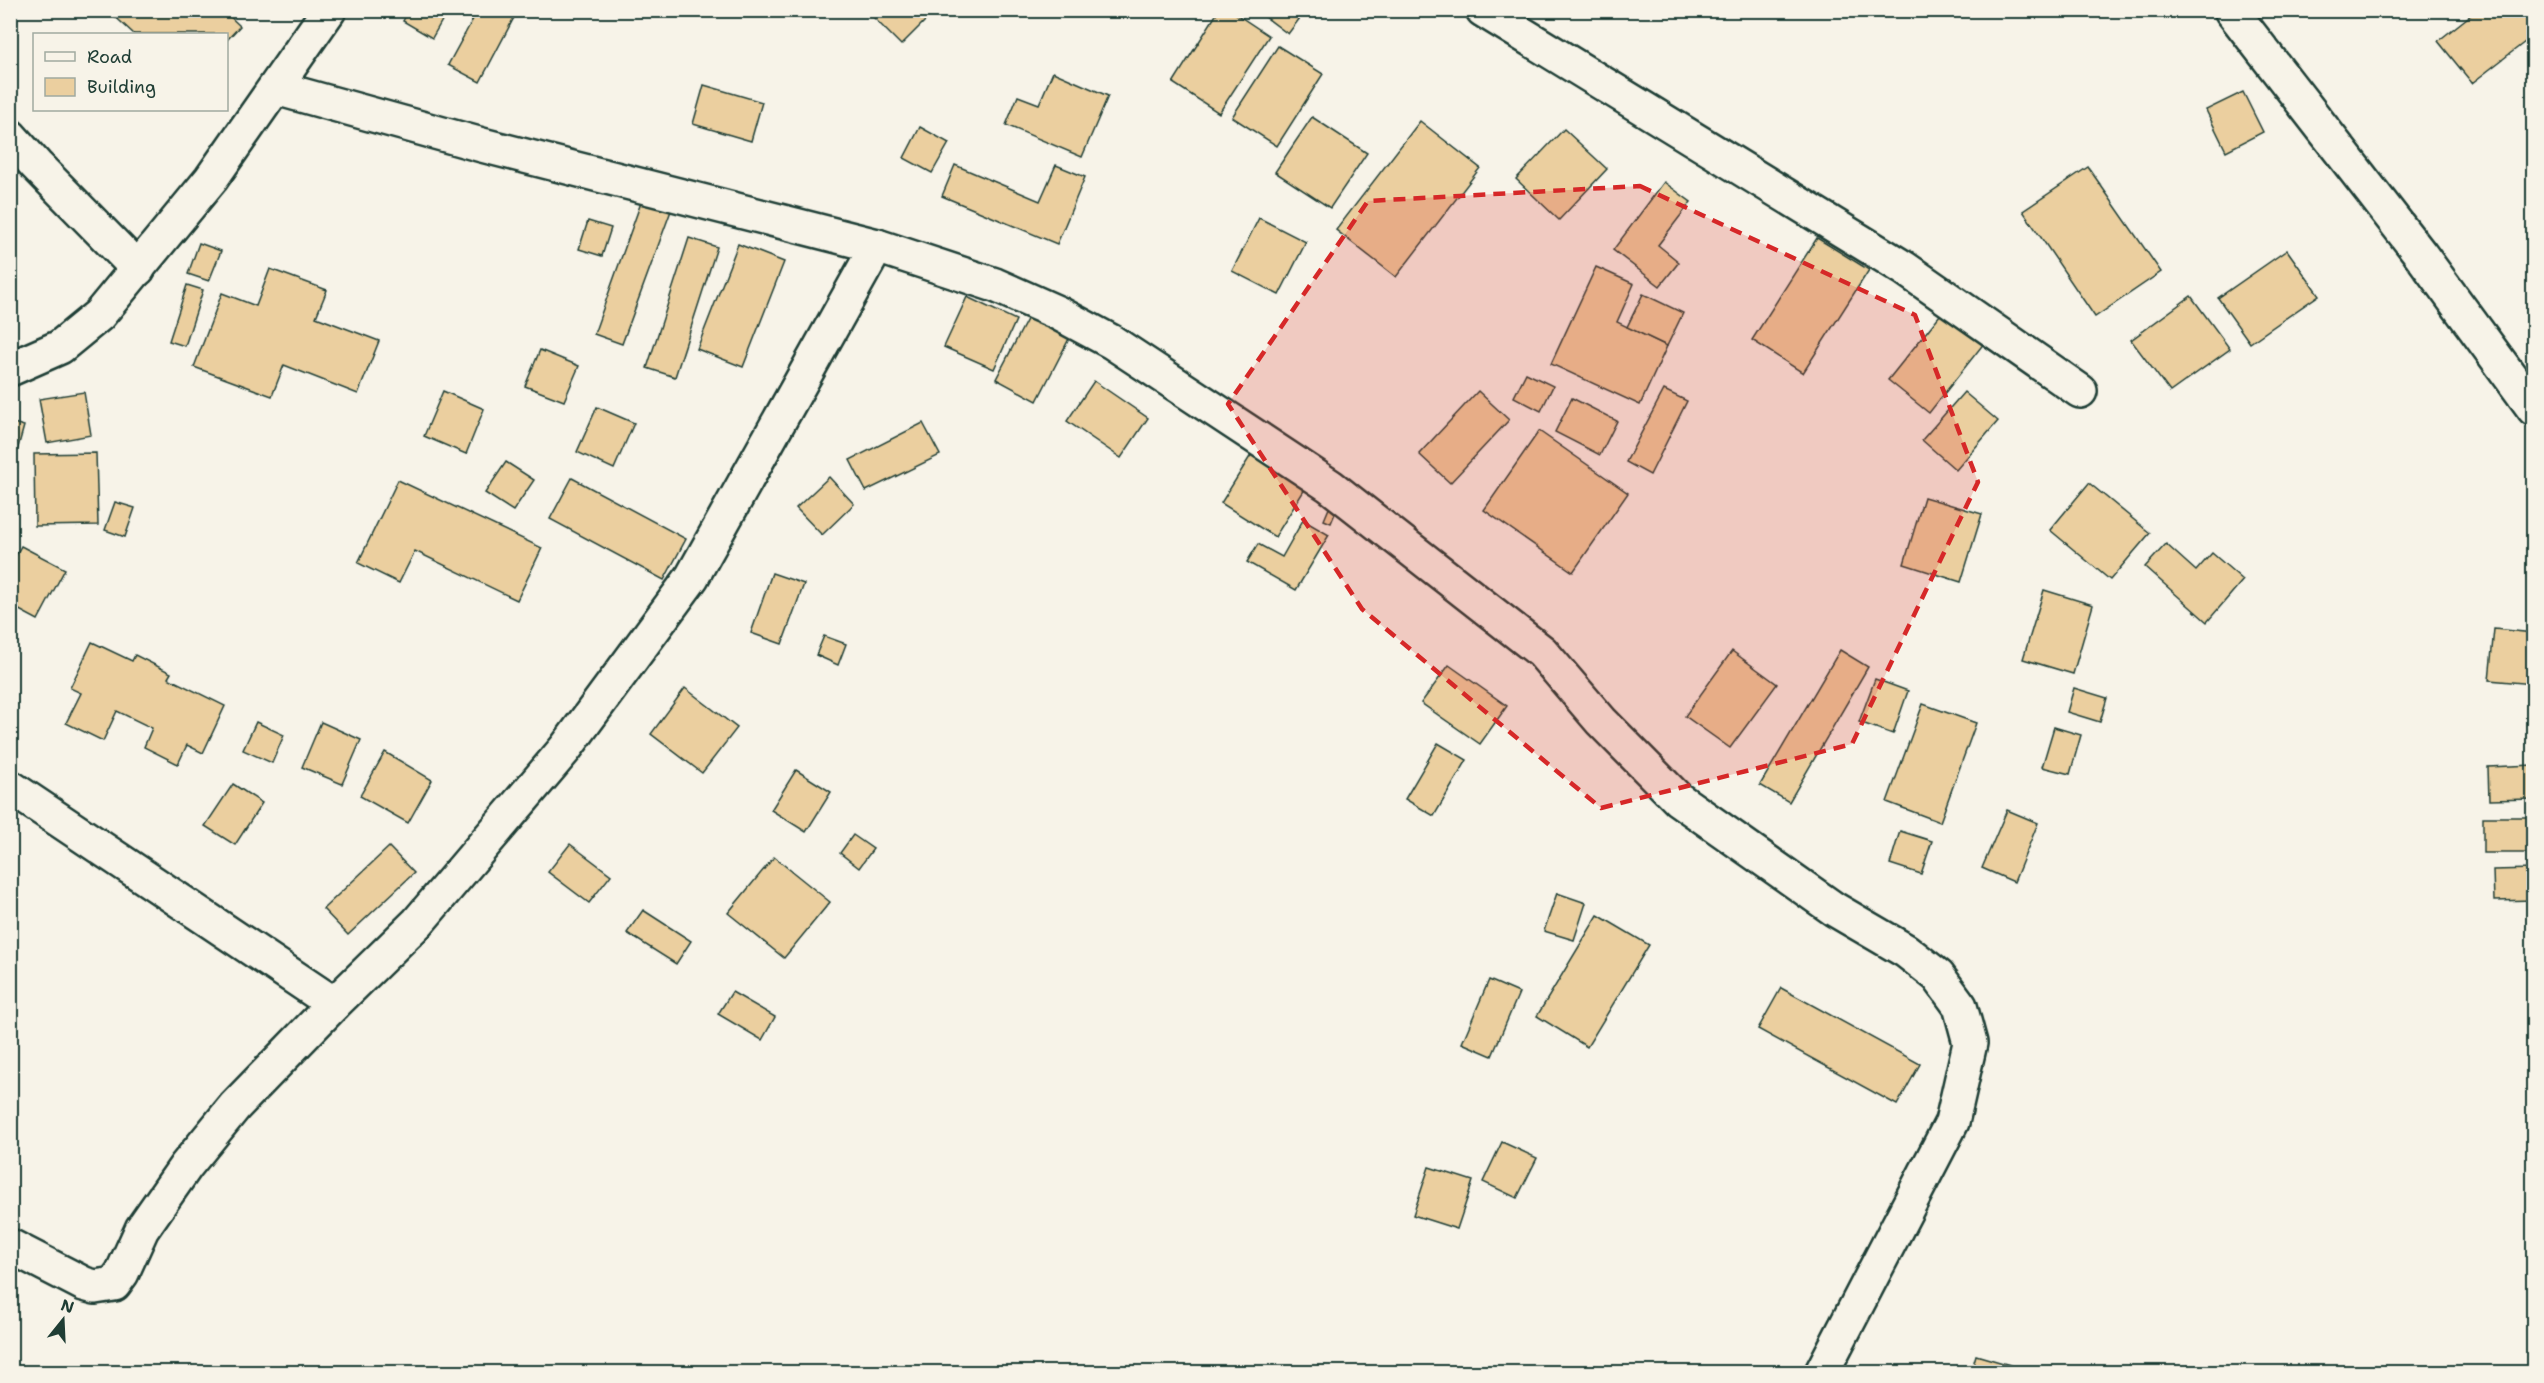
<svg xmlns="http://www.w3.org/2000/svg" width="2544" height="1383" viewBox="0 0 2544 1383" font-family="'Shantell Sans',sans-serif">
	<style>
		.building { fill: #ebcf9f; stroke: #1f3d34; stroke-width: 1.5 }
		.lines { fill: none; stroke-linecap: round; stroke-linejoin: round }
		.minor-casing { stroke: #1f3d34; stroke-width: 38 }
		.minor { stroke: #f7f3e8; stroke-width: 33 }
		.marked { fill: #d62828; fill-opacity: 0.2; stroke: #d62828; stroke-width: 4.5; stroke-dasharray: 12 8; stroke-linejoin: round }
	</style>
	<rect width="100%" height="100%" fill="#f7f3e8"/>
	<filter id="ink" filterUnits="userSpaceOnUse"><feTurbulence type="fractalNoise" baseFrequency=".0167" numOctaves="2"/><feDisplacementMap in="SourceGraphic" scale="12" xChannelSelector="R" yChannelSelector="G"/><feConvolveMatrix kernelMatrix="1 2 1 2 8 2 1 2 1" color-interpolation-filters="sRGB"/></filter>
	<g filter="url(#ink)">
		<g class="building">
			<path d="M108,10h115l17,16 -14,15v-7h-92z"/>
			<path d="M409,10h39l-16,28 -29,-17z"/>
			<path d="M478,10h40l-38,72 -32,-17z"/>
			<path d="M871,10h61l2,2 -33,33 -32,-32z"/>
			<path d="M1219,10h11l39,26 -50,77 -46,-30z"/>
			<path d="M1256,10h50l-18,24z"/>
			<path d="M2477,10h57v25l-62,48 -34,-42z"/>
			<path d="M1278,46l45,28 -46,72 -45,-29z"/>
			<path d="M1053,72l55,24 -26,61 -76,-32 12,-29 21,8z"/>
			<path d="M704,85l58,17 -11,39 -58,-17z"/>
			<path d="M2243,92l20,40 -37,19 -20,-41z"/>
			<path d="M1312,117l55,36 -37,55 -55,-36z"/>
			<path d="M1420,121l60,47 -84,109 -60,-47z"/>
			<path d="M920,127l29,16 -17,30 -28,-15z"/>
			<path d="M1564,129l43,40 -48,51 -43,-41z"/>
			<path d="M955,165l85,36 16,-36 29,12 -28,67 -115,-48z"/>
			<path d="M2088,167l73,105 -66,45 -72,-106z"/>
			<path d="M1664,182l27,20 -33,43 21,17 -19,24 -47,-36z"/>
			<path d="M643,197l29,11 -50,136 -28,-10z"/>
			<path d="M1259,218l47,24 -27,53 -47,-24z"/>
			<path d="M588,221l23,7 -9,28 -23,-7z"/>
			<path d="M689,238l28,9 -42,130 -28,-9z"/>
			<path d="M1817,238l52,32 -66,103 -51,-33z"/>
			<path d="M199,243l22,8 -12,30 -21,-7z"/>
			<path d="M738,244l46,18 -41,105 -46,-18z"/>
			<path d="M2287,250l32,45 -69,48 -32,-45z"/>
			<path d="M1596,267l38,17 -17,38 50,24 -27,59 -89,-41z"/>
			<path d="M270,269l57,21 -11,27 63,24 -21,53 -74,-29 -12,31 -78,-29 28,-74 34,13z"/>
			<path d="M187,285l16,5 -18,56 -16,-5z"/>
			<path d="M1643,294l40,19 -16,33 -40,-19z"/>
			<path d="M2191,296l39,53 -60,43 -39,-52z"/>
			<path d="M967,297l49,23 -22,49 -50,-22z"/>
			<path d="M1948,305l41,32 -60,76 -41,-33z"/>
			<path d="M1033,308l41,21 -37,72 -41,-22z"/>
			<path d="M540,350l39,16 -15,35 -39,-15z"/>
			<path d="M1526,373l27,13 -12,25 -27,-14z"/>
			<path d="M1094,381l54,37 -27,40 -54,-37z"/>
			<path d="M1664,390l23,11 -37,74 -24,-13z"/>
			<path d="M443,391l41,18 -18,45 -42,-18z"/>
			<path d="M1478,391l31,29 -59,63 -31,-29z"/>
			<path d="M84,392l7,43 -44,8 -8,-44z"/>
			<path d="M1964,392l34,29 -42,49 -34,-30z"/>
			<path d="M1572,398l45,23 -17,34 -45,-23z"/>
			<path d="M597,407l37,16 -20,46 -37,-17z"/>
			<path d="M10,422l14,4 -10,36 -4,-1z"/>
			<path d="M923,423l17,32 -74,36 -16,-31z"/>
			<path d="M1539,431l89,62 -55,79 -89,-62z"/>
			<path d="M1256,447l54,34 -35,56 -54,-34z"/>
			<path d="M96,453l2,72 -63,1 -1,-72z"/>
			<path d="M506,462l28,18 -21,31 -28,-18z"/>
			<path d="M829,477l25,27 -32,31 -26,-27z"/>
			<path d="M572,478l114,61 -22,41 -114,-61z"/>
			<path d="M398,480l144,68 -25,52 -102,-49 -16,32 -41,-20z"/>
			<path d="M2089,483l61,50 -40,47 -60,-50z"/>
			<path d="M1924,497l58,17 -21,68 -57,-18z"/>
			<path d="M1332,501l7,3 -8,19 -7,-3z"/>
			<path d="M115,502l20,6 -10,29 -20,-7z"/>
			<path d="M1303,520l26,15 -33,55 -49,-28 11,-18 24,13z"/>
			<path d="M2166,544l30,27 16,-18 31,27 -36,42 -62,-55z"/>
			<path d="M21,546l44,23 -27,51 -28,-15v-39z"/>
			<path d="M772,573l32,11 -22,60 -31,-11z"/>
			<path d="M2044,590l49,15 -20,69 -50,-15z"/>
			<path d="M2494,629l40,4v51l-45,-4z"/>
			<path d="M824,636l22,8 -8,21 -22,-10z"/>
			<path d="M92,642l40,19 3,-6 36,18 -3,5 57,28 -22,47 -16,-8 -9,19 -34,-17 8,-19 -35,-17 -14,30 -37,-18 15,-30 -11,-5z"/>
			<path d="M1840,650l28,17 -79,135 -29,-17z"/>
			<path d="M1732,651l45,33 -47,64 -45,-32z"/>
			<path d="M1449,665l58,41 -27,38 -59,-41z"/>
			<path d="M1875,679l33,12 -15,43 -34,-12z"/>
			<path d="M685,688l52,40 -35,45 -51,-39z"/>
			<path d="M2074,688l33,10 -7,24 -33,-10z"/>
			<path d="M1923,704l53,19 -36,99 -53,-20z"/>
			<path d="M256,722l28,13 -12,28 -29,-13z"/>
			<path d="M321,722l40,18 -19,44 -40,-17z"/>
			<path d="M2054,727l27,8 -11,39 -28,-7z"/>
			<path d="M1438,743l29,17 -33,56 -29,-17z"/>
			<path d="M385,752l47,28 -24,43 -48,-27z"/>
			<path d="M2534,765v34l-45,1 -1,-33z"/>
			<path d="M796,770l35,22 -25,40 -35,-22z"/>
			<path d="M233,784l29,19 -27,42 -30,-19z"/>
			<path d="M2007,810l31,13 -24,59 -32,-14z"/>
			<rect x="2483" y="817" width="51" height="36"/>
			<path d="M1900,831l32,10 -11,33 -31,-10z"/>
			<path d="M853,835l20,14 -14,19 -19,-15z"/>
			<path d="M570,844l41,31 -22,28 -41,-31z"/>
			<path d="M389,847l25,26 -66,62 -25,-26z"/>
			<path d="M774,857l56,45 -46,56 -56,-45z"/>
			<path d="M2534,869v31l-40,1 -1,-31z"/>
			<path d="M1557,893l29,10 -12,37 -30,-9z"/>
			<path d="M643,910l48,31 -15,23 -49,-31z"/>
			<path d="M1598,915l51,30 -62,102 -50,-31z"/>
			<path d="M1489,980l30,13 -27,63 -30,-13z"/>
			<path d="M1781,988l139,76 -23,41 -139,-76z"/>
			<path d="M732,992l43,25 -13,23 -44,-26z"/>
			<path d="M1502,1142l35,16 -20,40 -34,-16z"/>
			<path d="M1429,1167l44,14 -16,48 -44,-14z"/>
			<path d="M1976,1355l58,17h-63z"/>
		</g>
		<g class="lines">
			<g class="minor-casing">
				<g id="minor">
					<path d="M1483,10l421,258 176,123"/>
					<path d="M2231,10l190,245 113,154"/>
					<path d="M276,88l206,57 395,101 118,39 63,28 54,29 218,144 212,166 59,69 77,78 156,110 72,42 32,25 22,30 10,37 -18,79 -130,250"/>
					<path d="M10,136l26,29 102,104"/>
					<path d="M10,369l50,-22 39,-32 112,-136 118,-169"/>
					<path d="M10,787l324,217 84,-82 147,-173 127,-172 185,-331"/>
					<path d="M10,1246l74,38 11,3 19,-3 8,-11 20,-44 44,-63 49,-60 99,-102"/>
				</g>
			</g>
			<use href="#minor" class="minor"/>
		</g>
	</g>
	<path class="marked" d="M1640,186l275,129 63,167 -126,262 -251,64 -239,-199 -134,-205 140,-203z"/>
	<rect width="2544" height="1383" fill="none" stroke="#f7f3e8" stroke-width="36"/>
	<rect x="18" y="18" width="2508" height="1347" fill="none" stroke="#1f3d34" stroke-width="2" filter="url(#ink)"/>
	<rect x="33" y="33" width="195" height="78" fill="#f7f3e8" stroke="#a1aaa0" stroke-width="1.5"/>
	<rect x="45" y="52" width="30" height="9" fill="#f7f3e8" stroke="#a1aaa0" stroke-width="1.5"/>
	<text x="87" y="63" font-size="18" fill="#1f3d34">Road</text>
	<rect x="45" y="78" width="30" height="18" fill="#ebcf9f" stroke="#a1aaa0" stroke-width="1.5"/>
	<text x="87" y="93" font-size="18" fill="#1f3d34">Building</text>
	<g transform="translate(63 1320) rotate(18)" stroke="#f7f3e8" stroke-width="4.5" paint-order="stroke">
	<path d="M0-4.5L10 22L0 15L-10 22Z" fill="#1f3d34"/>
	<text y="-9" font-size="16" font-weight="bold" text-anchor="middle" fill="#1f3d34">N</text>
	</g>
</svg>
